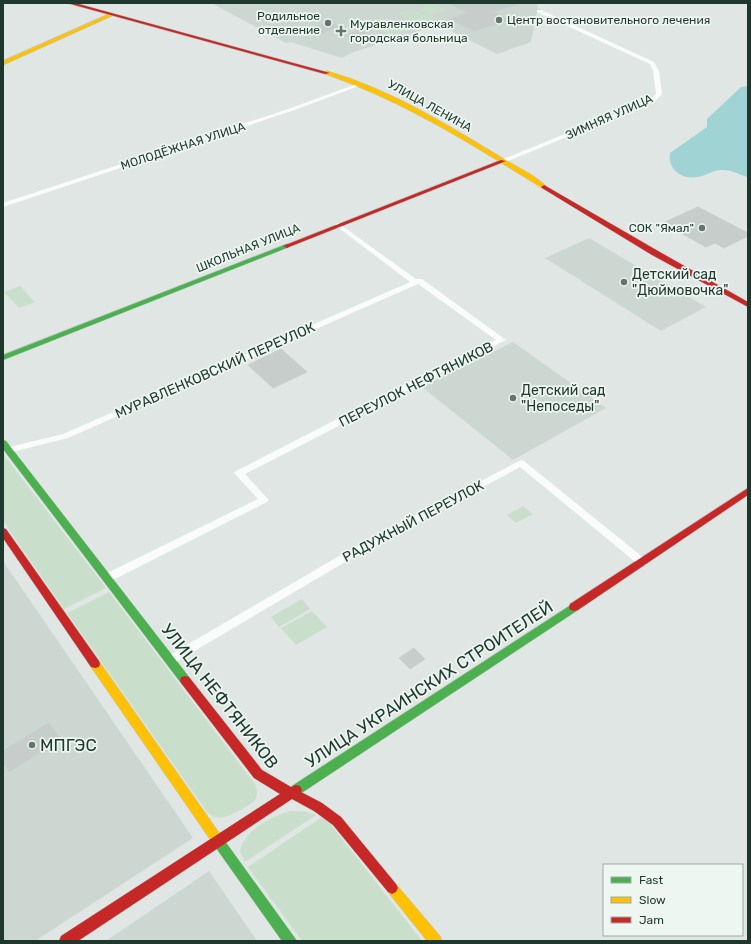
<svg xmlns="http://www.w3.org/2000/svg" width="751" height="944" viewBox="0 0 751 944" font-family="Rubik,sans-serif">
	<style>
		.built { fill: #cdd7d2 }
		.green { fill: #c9dfcc }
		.water { fill: #a0d4d4 }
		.building { fill: #c7cdca; stroke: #c9cfcc }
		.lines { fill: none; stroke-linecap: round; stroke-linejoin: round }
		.fast-casing { stroke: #b9c3be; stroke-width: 1 }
		.slow-casing { stroke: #b9c3be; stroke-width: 1 }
		.jam-casing { stroke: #b9c3be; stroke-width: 1 }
		.street { fill: #fafbfb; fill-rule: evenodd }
		.fast { fill: #4caf50; fill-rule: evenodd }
		.slow { fill: #ffc107; fill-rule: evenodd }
		.jam { fill: #c62828; fill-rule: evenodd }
		.poi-dot { fill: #63756d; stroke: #edf6f0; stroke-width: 1.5 }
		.labels { text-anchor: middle; stroke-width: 3.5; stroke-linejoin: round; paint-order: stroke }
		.far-poi-label { font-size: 12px; fill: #1f382e; stroke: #edf6f0; text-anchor: end }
		.far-street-label { font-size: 12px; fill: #1f382e; stroke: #edf6f0 }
		.poi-label { font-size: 14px; fill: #1f382e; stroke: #edf6f0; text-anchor: start }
		.street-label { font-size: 14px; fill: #1f382e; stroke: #edf6f0 }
		.near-street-label { font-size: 17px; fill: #1f382e; stroke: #edf6f0 }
		.near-poi-label { font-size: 17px; fill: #1f382e; stroke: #edf6f0; text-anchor: start }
	</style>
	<rect width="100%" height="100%" fill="#e0e6e3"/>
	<g class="built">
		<path d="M211,3h327l-1,5 5,2 -5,2 -6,30 -34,12 -42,-21 -8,-6 -24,3 -69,22 -12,6 -51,-16 -5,1z"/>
		<path d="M589,238l117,69 -45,24 -116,-73z"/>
		<path d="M513,342l93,66 -93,52 -91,-73z"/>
		<path d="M3,561l190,277 -158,103h-32z"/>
		<path d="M209,871l48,70h-151z"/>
	</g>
	<g class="green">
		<path d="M431,4l16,6 -16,5 -12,-6z"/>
		<path d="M413,10l18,7 7,8 -18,2 -28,9 -20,-10 -6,-4 17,-4 9,3 -3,1 5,2 -2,2 5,2h3l3,1 16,-5 -20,-10 2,-2z"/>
		<path d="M20,286l15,16 -16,6 -15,-16z"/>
		<path d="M3,454l103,134 -42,21 -61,-88z"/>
		<path d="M523,506l10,8 -17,9 -9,-8z"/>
		<path d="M109,592l146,192c2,5 3,11 0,16 -3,4 -9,6 -13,9 -11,6 -24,14 -35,3l-140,-199z"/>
		<path d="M302,599l8,10 -31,18 -8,-10z"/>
		<path d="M312,611l15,16 -31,18 -15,-17z"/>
		<path d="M291,811l16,1 9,3 -71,47 -5,-10c2,-20 33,-37 51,-41z"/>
		<path d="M322,817l6,4 94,120h-120l-54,-74z"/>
	</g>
	<path class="water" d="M748,86v91c-9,-2 -17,-8 -27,-7 -9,0 -15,6 -24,7 -15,3 -30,-8 -27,-24l37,-26v-8l34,-32z"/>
	<g class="building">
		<path d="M448,3h68v2l-23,7 17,8 -36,11 -25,-12 20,-6z"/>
		<path d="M330,22l10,5 -25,8 -9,-5z"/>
		<path d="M361,30l16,9 -16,5 -16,-9z"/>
		<path d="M698,207l50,26v3l-24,12 -9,-5 -9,4 -43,-24z"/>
		<path d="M281,349l26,23 -34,16 -25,-23z"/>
		<path d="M414,648l11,11 -15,10 -11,-11z"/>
		<path d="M48,723l13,16 -52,33 -6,-10v-11z"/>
	</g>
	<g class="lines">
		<g class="fast-casing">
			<g id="fast">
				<path d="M287,244l2,1v2l-286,113v-5z"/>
				<path d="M3,440l3,1 183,236 1,3 -1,3 -4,1 -4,-1 -178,-234z"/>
				<path d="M574,603l4,1 1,3 -1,3 -278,184 -4,1 -4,-1 -2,-4 2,-4z"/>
				<path d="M218,835l4,2 75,104h-15l-68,-96 -2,-4 2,-4z"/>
			</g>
		</g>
		<g class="slow-casing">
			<g id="slow">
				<path d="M109,14l5,1 -111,50v-4z"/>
				<path d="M327,71c63,18 121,54 177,88 13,8 33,17 43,28l-5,1c-71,-44 -137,-86 -217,-114l-1,-1z"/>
				<path d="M95,660l4,1 123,176 2,4 -2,4 -4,2 -4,-2 -123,-178 -1,-3 1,-3z"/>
				<path d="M392,882l4,2 44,52 2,5h-15l-39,-49 -2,-4 2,-4z"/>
			</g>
		</g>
		<g class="jam-casing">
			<g id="jam">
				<path d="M67,3h8l255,70 -5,1z"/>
				<path d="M501,160l5,1 -217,86 -2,1 -4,-2z"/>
				<path d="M544,185l114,66 90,51v5l-96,-52 -110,-67 -1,-1z"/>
				<path d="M748,488v7l-170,115 -4,1 -4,-1 -1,-3 1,-3z"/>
				<path d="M3,528l3,1 93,132 1,3 -1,3 -4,1 -4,-1 -88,-129z"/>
				<path d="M185,676l4,1 73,93 29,17 5,-2 4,1 2,4 -1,2 21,11 19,14 55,67 2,4 -2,4 -4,2 -4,-2 -55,-67 -19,-14 -22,-12 -214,142h-19l2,-5 219,-142 -26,-16 -73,-95 -1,-3 1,-3z"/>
			</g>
		</g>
		<g class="street">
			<path d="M537,10h4l113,52 5,9 3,23 -7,7 -152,62 -3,-2 1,-1 150,-61 5,-5 -3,-23 -3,-7 -113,-52z"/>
			<path d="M359,83l5,1 -69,26 -292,97v-4l288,-95z"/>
			<path d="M338,223l78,56h6l84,61 -261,134 22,24 2,2 -2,2 -156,79h-8l-1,-3 1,-3 155,-76 -22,-24 -2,-2 2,-2 183,-94 77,-37 -78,-56 -350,154 -60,15 -3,-1 -1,-2 1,-2 58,-14 347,-152 -74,-56 -1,-1z"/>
			<path d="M521,460l3,1 121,98 2,3 -2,3h-6l-119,-98 -168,91 -178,105 -4,1 -4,-1 -1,-3 1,-3 180,-105z"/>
		</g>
		<use href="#fast" class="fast"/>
		<use href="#slow" class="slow"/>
		<use href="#jam" class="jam"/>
	</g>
	<g class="poi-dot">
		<circle cx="499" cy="20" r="4"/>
		<circle cx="328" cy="23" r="4"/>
		<path d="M339 25h4v4h4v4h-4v4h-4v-4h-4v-4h4z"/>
		<circle cx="702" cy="228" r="4"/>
		<circle cx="624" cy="282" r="4"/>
		<circle cx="513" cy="398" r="4"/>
		<circle cx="32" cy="745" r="4"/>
	</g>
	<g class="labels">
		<g class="far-poi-label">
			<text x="320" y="20">Родильное<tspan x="320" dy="14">отделение</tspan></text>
			<text x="507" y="24" text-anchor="start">Центр востановительного лечения</text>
			<text x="350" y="28" text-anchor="start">Муравленковская<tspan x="350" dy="14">городская больница</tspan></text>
			<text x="694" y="232">СОК "Ямал"</text>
		</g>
		<g class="far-street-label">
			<text transform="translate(430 106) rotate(29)" y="4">УЛИЦА ЛЕНИНА</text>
			<text transform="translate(609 117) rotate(-24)" y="4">ЗИМНЯЯ УЛИЦА</text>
			<text transform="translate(183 146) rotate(-18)" y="4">МОЛОДЁЖНАЯ УЛИЦА</text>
			<text transform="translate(248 248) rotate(-22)" y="4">ШКОЛЬНАЯ УЛИЦА</text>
		</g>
		<g class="poi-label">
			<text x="632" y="279">Детский сад<tspan x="632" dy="16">"Дюймовочка"</tspan></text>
			<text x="521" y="395">Детский сад<tspan x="521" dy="16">"Непоседы"</tspan></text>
		</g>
		<g class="street-label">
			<text transform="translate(215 370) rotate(-24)" y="5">МУРАВЛЕНКОВСКИЙ ПЕРЕУЛОК</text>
			<text transform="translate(416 384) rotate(-27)" y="5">ПЕРЕУЛОК НЕФТЯНИКОВ</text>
			<text transform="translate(413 521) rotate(-28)" y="5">РАДУЖНЫЙ ПЕРЕУЛОК</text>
		</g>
		<g class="near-street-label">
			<text transform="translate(429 684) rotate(-33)" y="6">УЛИЦА УКРАИНСКИХ СТРОИТЕЛЕЙ</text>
			<text transform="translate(220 696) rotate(52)" y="6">УЛИЦА НЕФТЯНИКОВ</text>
		</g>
		<g class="near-poi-label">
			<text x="40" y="751">МПГЭС</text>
		</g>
	</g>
	<rect width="751" height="944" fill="none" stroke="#1f382e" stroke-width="8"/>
	<rect x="603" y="864" width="140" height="72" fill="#edf6f0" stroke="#9baaa2"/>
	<rect x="611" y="877" width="20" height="6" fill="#4caf50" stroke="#9baaa2"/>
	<text x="639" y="884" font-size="12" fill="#1f382e">Fast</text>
	<rect x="611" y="897" width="20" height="6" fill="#ffc107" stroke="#9baaa2"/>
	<text x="639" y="904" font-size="12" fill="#1f382e">Slow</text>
	<rect x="611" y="917" width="20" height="6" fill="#c62828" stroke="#9baaa2"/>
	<text x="639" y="924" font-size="12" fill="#1f382e">Jam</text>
</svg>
